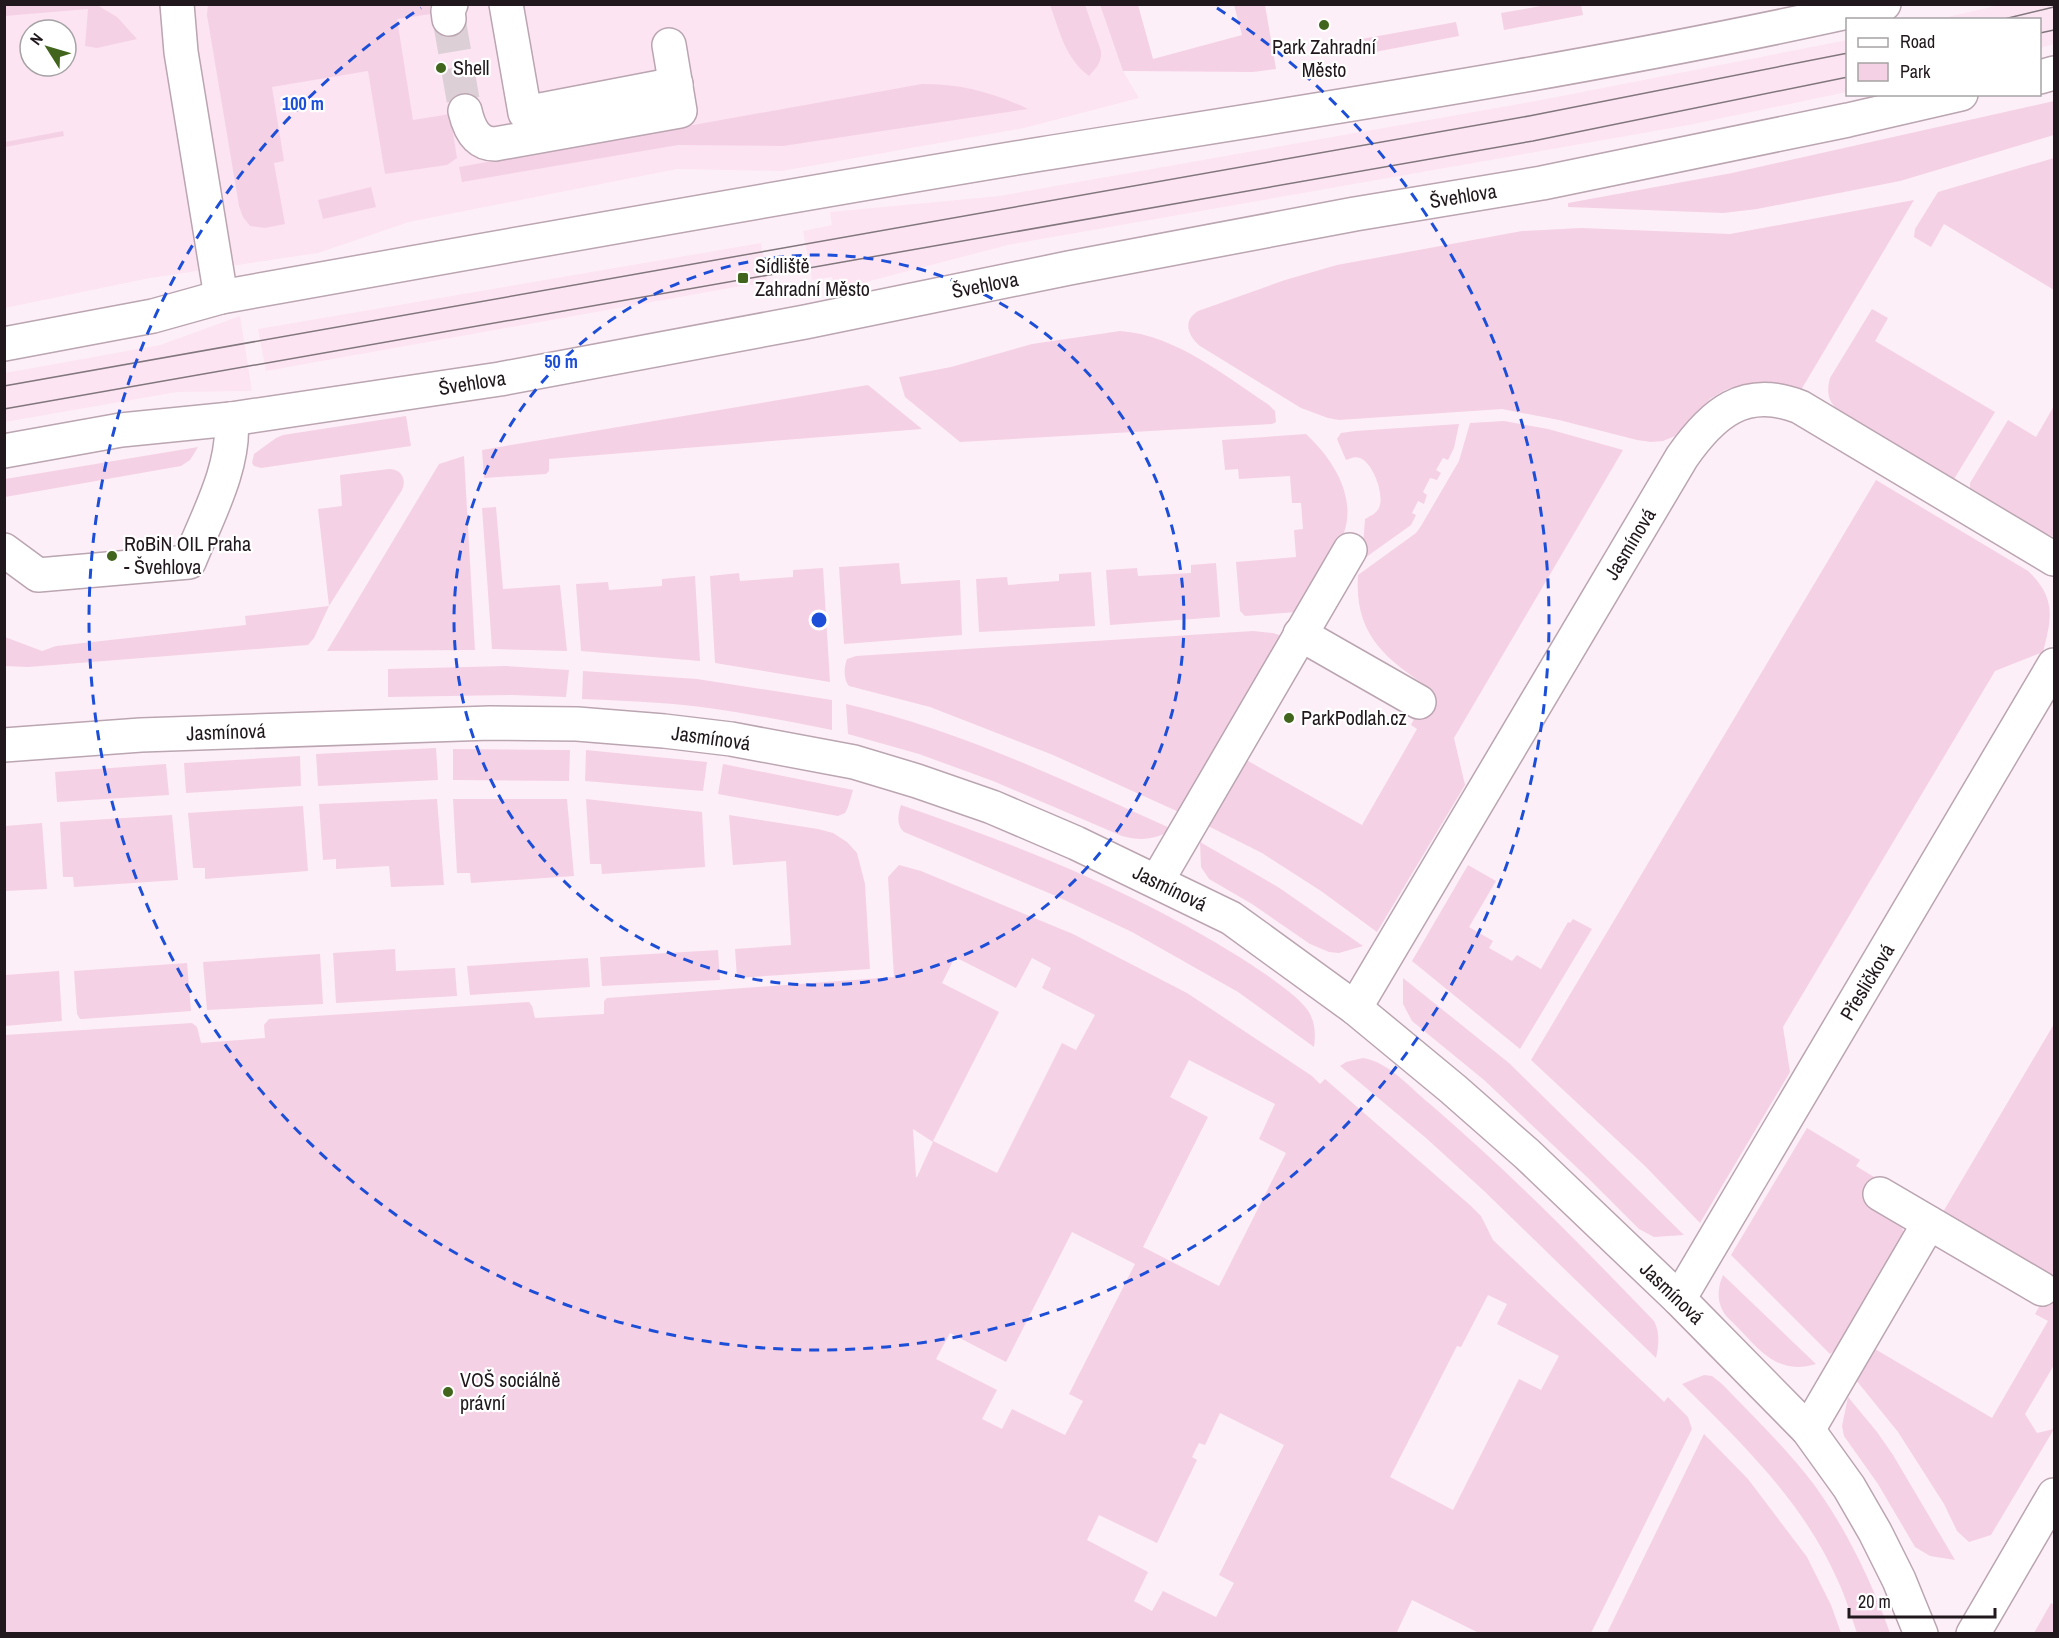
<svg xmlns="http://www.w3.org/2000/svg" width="2059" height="1638" viewBox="0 0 2059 1638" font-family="'Archivo Narrow',sans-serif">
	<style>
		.built { fill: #fce4f2; fill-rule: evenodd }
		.green { fill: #f5d1e6; fill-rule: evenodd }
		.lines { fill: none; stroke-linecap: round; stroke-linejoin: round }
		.minor-tunnel { stroke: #dccfd6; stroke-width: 33; stroke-dasharray: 33 16; stroke-linecap: butt }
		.minor-casing { stroke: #baa5b1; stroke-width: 36 }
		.major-casing { stroke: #baa5b1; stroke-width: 36 }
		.minor { stroke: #fff; stroke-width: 33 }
		.major { stroke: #fff; stroke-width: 33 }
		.tram { stroke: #80767c; stroke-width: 1.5 }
		.ring { fill: none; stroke: #1d4ed8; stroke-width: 3; stroke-dasharray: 10 8 }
		.poi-dot { fill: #41651d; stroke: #fff; stroke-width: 2 }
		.labels { text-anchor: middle; stroke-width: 4.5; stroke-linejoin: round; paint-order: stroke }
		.poi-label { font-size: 20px; fill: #20181d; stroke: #fff; text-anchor: start }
		.street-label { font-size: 20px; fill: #20181d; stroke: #fff }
		.centre { fill: #1d4ed8; stroke: #fff; stroke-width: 3 }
		.ring-label { font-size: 18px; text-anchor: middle; font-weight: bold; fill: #1d4ed8; stroke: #fff; stroke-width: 4.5; stroke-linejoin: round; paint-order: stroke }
	</style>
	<rect width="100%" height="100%" fill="#fdeff7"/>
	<g class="built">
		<path d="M2004,4l50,1v39l-14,4v-28l-101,-1z"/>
		<path d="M4,5h1096l23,66 16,27 -115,30 -242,43 -105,-2 -268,53 -91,31 -168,25 -145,30zM30,30h36v36h-36z"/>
		<path d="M1847,40v52l-158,33 -681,120 -173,45 -3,-13 -20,3 -9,-49 29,-6 -2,-13 169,-16 542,-96z"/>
		<path d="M761,243l7,42h-21l-481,86 -8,-42z"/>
		<path d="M240,316l12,75 -75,1 -172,30v-49l155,-28z"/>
	</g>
	<g class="green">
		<path d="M24,4l73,1 20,12 20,22 -40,9 -12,-2 3,-37 -83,7v-10z"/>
		<path d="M208,4l222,1 1,9 -34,5 16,101 37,-6 7,44 -10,7 -62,9 -17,-103 -96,16 12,74 -10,2 11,61 -20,4 -15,-2 -7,-9 -4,-11 -32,-191z"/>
		<path d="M1050,5h35l16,46c1,11 -5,17 -12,25 -24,-18 -29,-44 -39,-71z"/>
		<path d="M1100,5h38l15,54 89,-24 -8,-30h31l11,64 -23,3 -130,-1z"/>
		<path d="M1581,5l2,10 -79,15 -3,-17 46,-8z"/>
		<path d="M1456,22l3,14 -100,19 -3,-15z"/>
		<path d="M922,84c40,0 70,8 106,25l-245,37 -105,-1 -216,37 -3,-15z"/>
		<path d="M2054,101v34l-154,46 -143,28 -34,4 -155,-6v-4l164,-30z"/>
		<path d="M63,131l1,5 -59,11v-5z"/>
		<path d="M2054,158v132l-110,-66 -13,23 -17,-10 1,-8 23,-37z"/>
		<path d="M371,187l5,20 -53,12 -5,-19z"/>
		<path d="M1914,200l-113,190 -19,-5 -23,-2 -20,3 -14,4 -15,9 -35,37 -12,5 -12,1 -14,-2 -78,-20 -57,-11 -163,11 -11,-2 -27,-10 -101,-62c-12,-10 -18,-25 -2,-35l87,-31 52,-15 185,-34 59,-3 149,6z"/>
		<path d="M1872,309l16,9 -13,23 120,71 -41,67 -118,-71c-9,-8 -9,-19 -6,-30z"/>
		<path d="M1120,331c56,4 103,44 149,74l6,6 1,11 -4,2 -312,18 -55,-45 -6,-20 52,-10 81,-23z"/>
		<path d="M868,385l54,44 -373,30v12l-3,3 -62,4 -2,-28z"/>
		<path d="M2054,406v131l-10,-4 -74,-45v-5l38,-63 28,17z"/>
		<path d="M406,416l5,30 -150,22 -7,-2 -2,-3 2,-9 22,-16 7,-3z"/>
		<path d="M1504,421l44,8 75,21 -169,288 11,47 -88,147 -56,-41 -59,-38 -56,-28 35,-68 121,68 55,-96 -6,-4 19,-37c-45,-29 -76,-54 -72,-113l58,-42 5,-7 38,-65 11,-38z"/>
		<path d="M1459,424l-5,24 -6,12 -5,-2 -7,12 5,3 -4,7 -7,-2 -7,14 4,3 -3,9 -6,-3 -6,12 4,2 -5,10 -49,35 3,-41c5,-3 11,-5 14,-11 6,-13 -6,-45 -19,-50 -5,-2 -9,0 -14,2l-9,-21 4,-6 14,-2z"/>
		<path d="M1306,434c28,26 54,67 35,106 -12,25 -29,48 -43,72l-53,4 -5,-5 -4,-49 60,-5 -2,-27 9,-1 -2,-26h-9l-2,-27 -51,3 -1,-10 -13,1 -3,-30z"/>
		<path d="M198,447l-8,13 -9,6 -176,31v-18z"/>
		<path d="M464,456l11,194 -148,1 112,-187z"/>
		<path d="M389,469c12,0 18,10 13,21l-73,116 -15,32 -6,7 -280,22 -23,-1v-29l37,14 14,-5 190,-21 -1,-9 84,-10 -11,-97 24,-3 -2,-31z"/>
		<path d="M1876,480l152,91c28,26 24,47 15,81l-48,19 -212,356 7,45 -90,151 -55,-57 -114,-106z"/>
		<path d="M496,507l7,82 57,-4 7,66 -75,-2 -10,-141z"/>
		<path d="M899,563l2,21 59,-4 2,55 -118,9 -5,-77z"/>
		<path d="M1216,563l4,54 -110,8 -4,-55 31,-2 1,8 53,-3v-8z"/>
		<path d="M823,568l7,114 -115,-19 -5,-87 29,-3 1,8 53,-4v-7z"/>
		<path d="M1091,572l4,54 -116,6 -3,-53 31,-2 1,8 51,-4v-7z"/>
		<path d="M695,576l5,85 -119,-10 -5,-67 32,-2 1,8 53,-4v-7z"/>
		<path d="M1253,631l20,2 12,4 -104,176 -128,-58 -123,-48 -81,-21c-6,-7 -5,-19 -2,-27l9,-3z"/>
		<path d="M506,666l63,4 -3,27 -54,-2 -124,2v-28z"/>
		<path d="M583,671l114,8 135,21v30c-57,-11 -114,-23 -172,-27 -26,-2 -52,-3 -78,-4z"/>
		<path d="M846,704c114,26 220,77 326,125 -16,11 -32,12 -50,7l-129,-55 -74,-27 -71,-20z"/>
		<path d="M436,748l2,32 -120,6 -2,-32z"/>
		<path d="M453,749l117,1 -1,31 -116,-1z"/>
		<path d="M586,750l121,12 -4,29 -118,-10z"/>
		<path d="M300,756l1,30 -115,7 -2,-30z"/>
		<path d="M166,764l3,31 -112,7 -2,-30z"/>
		<path d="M723,764l130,26 -5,17 -3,6 -7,3 -120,-22z"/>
		<path d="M437,799l7,86 -53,2 -2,-21 -53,3v-10l-13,1 -4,-56z"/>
		<path d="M453,799h114l7,77 -103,7 -1,-10h-13z"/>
		<path d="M586,799l116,13 3,55 -103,7 -1,-10h-11z"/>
		<path d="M901,805c117,40 235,87 340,153 17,11 54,35 65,50 9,11 10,25 8,39l-76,-55 -106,-60 -76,-36 -152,-64c-8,-7 -6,-18 -3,-27z"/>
		<path d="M303,806l5,65 -103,8v-11h-12l-5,-55z"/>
		<path d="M172,815l6,65 -104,7 -1,-10h-10l-3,-55z"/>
		<path d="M729,815l89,14 15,4 14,9 10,11 8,31 5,85 -133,9 -2,-29 56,-4 -5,-84 -53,4z"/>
		<path d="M42,823l5,66 -42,2v-65z"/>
		<path d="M1200,842l78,45 85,59 -24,7 -10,-1 -19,-8 -58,-40 -43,-25 -8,-12z"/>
		<path d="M899,865l22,6 152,63 114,59 125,83 8,8 5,-5 146,127 10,10 12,24 167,158 4,4 4,-5 20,20 4,12 -101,204h-112l-67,-33 -16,34 -1391,-1v-598l187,-12 5,4 4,16 64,-5 -1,-13 5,-6 260,-17 3,4 3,12 69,-4v-13l3,-3 287,-21 -6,-100zM955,957l61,31 16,-30 19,10 -9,20 53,27 -19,35 -14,-7 -65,130 -64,-32 66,-129 -57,-29zM1189,1060l86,44 -16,35 27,14 -67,133 -76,-39 65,-130 -38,-20zM913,1129l20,13 -16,35h-1zM1072,1232l63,32 -66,130 14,7 -18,34 -53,-26 -10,20 -20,-10 15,-29 -61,-31 14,-26 56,29zM1488,1295l19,9 -10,20 62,32 -18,34 -22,-11 -66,131 -63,-33 67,-131 4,1zM1220,1413l64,32 -65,130 15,8 -18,34 -53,-26 -11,20 -18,-10 14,-29 -61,-32 12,-25 58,28 40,-83 -5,-3 7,-14 6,2z"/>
		<path d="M1468,865l28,16 -27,46 24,14 -4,7 23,13 5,-6 24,14 27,-47 2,1 3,-4 19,10 -72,120 -108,-88z"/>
		<path d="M395,949l1,22 59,-3 2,28 -121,7 -3,-50z"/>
		<path d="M718,950l2,30 -118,6 -2,-29z"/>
		<path d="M320,954l3,50 -116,6 -4,-48z"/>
		<path d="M588,958l2,29 -120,8 -3,-29z"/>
		<path d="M187,963l4,48 -108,8h-3l-3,-5 -3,-43z"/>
		<path d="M59,971l3,50 -57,5v-51z"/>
		<path d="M1403,978l106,85 175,172 -30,2 -15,-8 -52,-52 -103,-97 -72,-59 -9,-17z"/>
		<path d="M2054,1024v341l-29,49 12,19 17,-4 -63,106 -22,7 -12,-11 -13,-27 -46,-72 -42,-52 19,-31 117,69 56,-97 -13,-7 18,-31 -113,-66z"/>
		<path d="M1363,1058c26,4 47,30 67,46 79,68 152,142 224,217 6,11 5,24 2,37l-173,-168 -57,-52 -86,-72 6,-4z"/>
		<path d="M1807,1128l53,32 -4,6 23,14 25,52 -1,10 -63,104 -10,8 -99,-99z"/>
		<path d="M1723,1275l93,89c-42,13 -59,-19 -87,-45 -12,-12 -13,-28 -6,-44z"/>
		<path d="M1704,1375l8,1 10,8c32,33 65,65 93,102 32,44 57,97 75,147h-33c-6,-17 -11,-35 -19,-52 -34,-78 -96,-138 -156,-197z"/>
		<path d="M1848,1397l29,35 16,23 62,105 -25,-4 -15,-9 -37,-63 -34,-48 -2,-10z"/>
		<path d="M1704,1434l44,45 59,78 24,48 10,28h-234z"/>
		<path d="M2051,1603l3,2v28h-20z"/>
	</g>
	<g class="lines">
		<path class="minor-tunnel" d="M449,19l16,92"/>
		<g class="minor-casing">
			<g id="minor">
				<path d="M177,4l4,48 40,245"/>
				<path d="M506,4l19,109 151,-29"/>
				<path d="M449,19l-1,-8 3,-7"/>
				<path d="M465,111c4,17 11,33 30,33l185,-33 -11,-66"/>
				<path d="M4,550l34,25 151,-13c17,-43 47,-96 42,-143"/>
				<path d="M1300,634l119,68"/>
				<path d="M4,745l137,-10 349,-12 87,1 87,7 67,8 123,23 63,19 75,26 84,36 155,75 124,90 98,81 74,65 152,145 129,131 41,57 26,45 24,48 22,54"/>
				<path d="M1157,881l193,-331"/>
				<path d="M1355,1008l327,-551c30,-43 62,-72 118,-50l254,152"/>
				<path d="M1880,1194l162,95"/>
				<path d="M1679,1299l375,-634"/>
				<path d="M1808,1430l121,-207"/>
				<path d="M1973,1634l81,-139"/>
			</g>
		</g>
		<g class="major-casing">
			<g id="major">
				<path d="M2040,77l14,-4"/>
				<path d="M4,344l149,-28 68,-19c273,-49 546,-98 820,-143 281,-45 564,-87 843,-150"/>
				<path d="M4,451l117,-21 110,-11 269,-40 305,-57 264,-54 286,-54 187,-31 306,-63 113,-26"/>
			</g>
		</g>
		<use href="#minor" class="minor"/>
		<use href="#major" class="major"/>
		<g class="tram">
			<path d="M2000,20l54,-13"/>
			<path d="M2040,33l14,-3"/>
			<path d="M4,386l1525,-270 319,-63"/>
			<path d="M4,409l1529,-268 315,-64"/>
		</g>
	</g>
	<g class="ring">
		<circle cx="819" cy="620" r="365"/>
		<path d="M1217 8A730 730 0 1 1 421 8"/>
	</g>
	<g class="poi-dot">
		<circle cx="1324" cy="25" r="6"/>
		<circle cx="441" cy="68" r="6"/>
		<rect x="737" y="272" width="12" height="12" rx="3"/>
		<circle cx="112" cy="556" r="6"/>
		<circle cx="1289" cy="718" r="6"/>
		<circle cx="448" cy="1392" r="6"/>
	</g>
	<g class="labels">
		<g class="poi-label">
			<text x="1324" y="54" text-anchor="middle">Park Zahradní<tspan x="1324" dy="23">Město</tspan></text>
			<text x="453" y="75">Shell</text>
			<text x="755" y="273">Sídliště<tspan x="755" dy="23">Zahradní Město</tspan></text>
			<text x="124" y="551">RoBiN OIL Praha<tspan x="124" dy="23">- Švehlova</tspan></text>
			<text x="1301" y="725">ParkPodlah.cz</text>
			<text x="460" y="1387">VOŠ sociálně<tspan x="460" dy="23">právní</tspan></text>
		</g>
		<g class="street-label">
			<text transform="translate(1463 196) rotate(-9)" y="7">Švehlova</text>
			<text transform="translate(985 285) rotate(-11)" y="7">Švehlova</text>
			<text transform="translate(472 383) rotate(-9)" y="7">Švehlova</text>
			<text transform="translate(1630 544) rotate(-59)" y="7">Jasmínová</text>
			<text transform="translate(226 732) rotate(-2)" y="7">Jasmínová</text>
			<text transform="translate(711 738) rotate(8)" y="7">Jasmínová</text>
			<text transform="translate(1170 888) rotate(26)" y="7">Jasmínová</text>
			<text transform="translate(1867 982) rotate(-59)" y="7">Přesličková</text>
			<text transform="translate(1672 1293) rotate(44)" y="7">Jasmínová</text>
		</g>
	</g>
	<circle cx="819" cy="620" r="9" class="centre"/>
	<g class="ring-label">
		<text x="303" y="110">100 m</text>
		<text x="561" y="368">50 m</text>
	</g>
	<rect width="2059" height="1638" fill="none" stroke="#20181d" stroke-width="12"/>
	<rect x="1846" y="18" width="195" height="78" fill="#ffffff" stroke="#a6a3a5" stroke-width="1.5"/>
	<rect x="1858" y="38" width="30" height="9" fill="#ffffff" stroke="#a6a3a5" stroke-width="1.5"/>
	<text x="1900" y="48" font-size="18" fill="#20181d">Road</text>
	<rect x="1858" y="63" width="30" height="18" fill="#f5d1e6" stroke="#a6a3a5" stroke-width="1.5"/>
	<text x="1900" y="78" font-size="18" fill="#20181d">Park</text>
	<g transform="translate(48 48) rotate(307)"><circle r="28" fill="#ffffff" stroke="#a6a3a5" stroke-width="1.5"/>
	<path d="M0-4.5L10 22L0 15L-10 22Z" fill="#41651d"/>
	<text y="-9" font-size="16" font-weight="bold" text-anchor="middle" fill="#20181d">N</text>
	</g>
	<path d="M1849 1608v9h146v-9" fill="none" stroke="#20181d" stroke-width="3"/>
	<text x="1858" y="1608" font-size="18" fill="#20181d" stroke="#ffffff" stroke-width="4.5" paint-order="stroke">20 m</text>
</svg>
